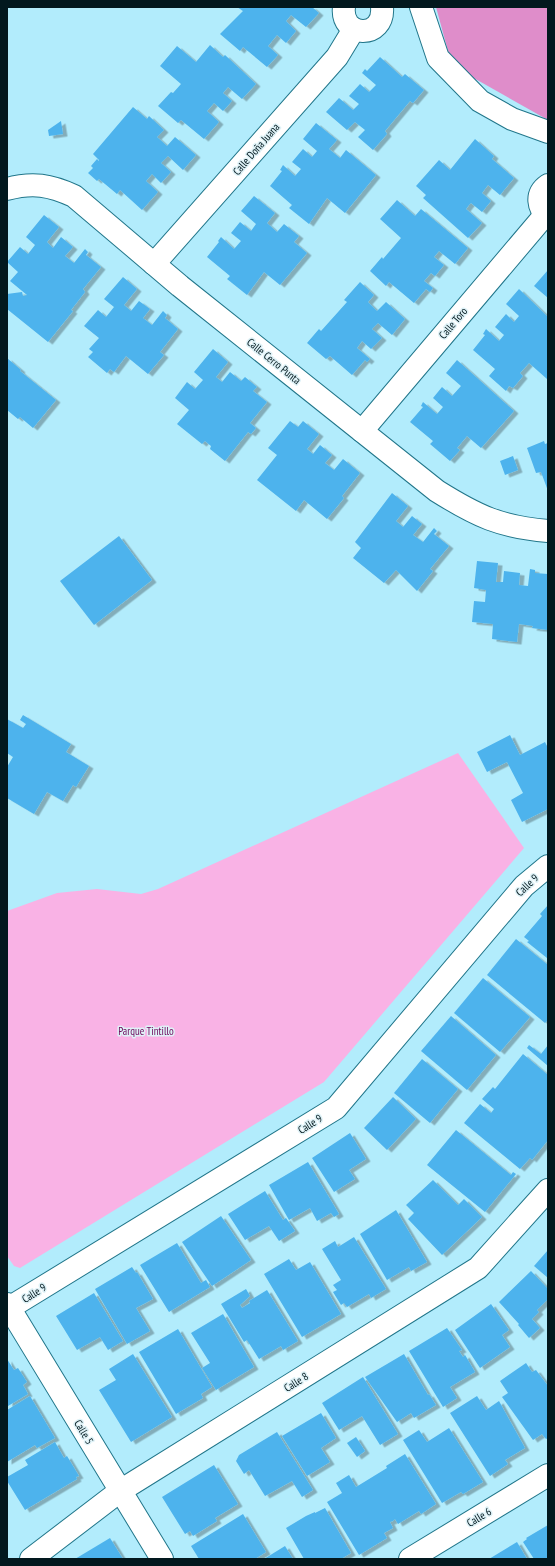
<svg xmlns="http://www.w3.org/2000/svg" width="555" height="1566" viewBox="0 0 555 1566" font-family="'PT Sans Narrow',sans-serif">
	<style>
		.green { fill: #f9b2e5 }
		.forest { fill: #df8dca }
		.building { fill: #4db3ed; filter: url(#shadow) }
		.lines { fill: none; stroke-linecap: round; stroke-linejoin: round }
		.minor-casing { stroke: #21768a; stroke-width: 24 }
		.minor { stroke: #fff; stroke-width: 22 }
		.labels { text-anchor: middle; stroke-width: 3; stroke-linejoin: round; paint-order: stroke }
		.street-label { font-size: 11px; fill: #02181e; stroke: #dff2f7 }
		.park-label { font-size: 11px; fill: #6d065b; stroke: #dff2f7 }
	</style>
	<defs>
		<filter id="shadow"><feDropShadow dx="4.5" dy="2.5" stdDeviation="0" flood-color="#0004"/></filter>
	</defs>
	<rect width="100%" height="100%" fill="#b2ecfc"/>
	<path class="green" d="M458,753l66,95 -200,234 -304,186 -6,-2 -7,-10v-345l50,-18 40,-4 44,5 17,-5z"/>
	<path class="forest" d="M436,7h112v113l-85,-48 -15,-21z"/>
	<g class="building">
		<path d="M237,7h75l7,6 -13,14 -15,-12 -5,6 10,10 -10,12 -9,-8 -9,11 10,9 -11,12 -24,-20 -3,4 -20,-17 23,-23z"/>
		<path d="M210,45l13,12 2,-2 31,29 -14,15 -14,-12 -5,6 9,8 -9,10 -9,-8 -7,8 12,11 -15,17 -23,-19 -3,3 -20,-17 13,-14 2,1 8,-9 -21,-18 17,-20 19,16z"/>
		<path d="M380,57l22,20 3,-3 19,16 -11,13 -3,-2 -25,30 2,3 -14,16 -15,-13 7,-7 -10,-8 -8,8 -21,-18 13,-14 14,12 6,-6 -10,-8 11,-12 9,8 7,-7 -14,-12 3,-4 2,2z"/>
		<path d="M133,107l14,12 2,-3 15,14 -7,7 10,9 8,-9 21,18 -13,15 -15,-14 -7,7 10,9 -10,11 -9,-9 -6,7 12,11 -16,18 -22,-20 -3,4 -18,-15 -2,2 -9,-8 5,-5 -2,-2 6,-7 2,2v-1l-6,-6z"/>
		<path d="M61,121l2,13 -14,2 -1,-6z"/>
		<path d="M316,123l21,17 -8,9 11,9 6,-8 30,25 -31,38 -18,-15 -18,26 -20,-16 3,-3 -22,-19 12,-15 -2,-1 3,-5 12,11 6,-7 -9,-7 11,-13 9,8 5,-6 -14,-12z"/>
		<path d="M475,139l19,17 -2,3 22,19 -14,17 -12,-10 -6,8 9,8 -9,11 -11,-9 -2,2 -3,4 16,14 -14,15 -45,-40 3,-3 -10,-9 23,-26 11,10z"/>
		<path d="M254,196l21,17 -8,10 10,9 7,-8 15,12 -5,6 13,11 -27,32 -16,-13 -17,23 -20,-16 3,-3 -23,-19 12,-15 -1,-1 3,-4 13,12 7,-8 -10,-8 9,-11 11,9 5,-7 -15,-13z"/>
		<path d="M397,200l18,16 6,-7 47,39 -13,16 -16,-13 -5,6 10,8 -9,11 -4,-3 -7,8 9,7 -3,4 -4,-3 -12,14 -25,-21 -3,4 -16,-15 12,-14 1,2 18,-21 -21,-19z"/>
		<path d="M44,215l15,12 -12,15 6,6 8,-11 12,10 -8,9 9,7 11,-14 3,3 -2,3 15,12 -18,22 2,3 -14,18 2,1 -25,31 -41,-33v-15l15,-2 1,4 4,-1 -17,-14 8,-9 -11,-10 13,-15 8,7 7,-9 -9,-8z"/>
		<path d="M548,270v28l-14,-12z"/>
		<path d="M123,277l14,12 -13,16 7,6 8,-10 11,8 -7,9 9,7 11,-14 4,4 -2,3 13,11 -18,23 4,3 -16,19 -22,-18 -12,16 -4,-3 -3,4 -19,-16 5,-5 -4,-3 10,-11 -15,-12 14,-16 8,7 8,-10 -10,-8z"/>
		<path d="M360,282l14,13 -6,7 9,9 9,-9 19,17 -13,16 -14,-12 -6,6 10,9 -11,11 -9,-8 -5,7 13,11 -3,3 -2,-2 -13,15 -22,-19 -4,3 -19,-16 12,-14 2,2 26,-29 -3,-2z"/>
		<path d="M519,289l29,28v61l-1,1 -18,-16 -9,10 3,3 -10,12 -4,-2 -3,5 -17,-15 6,-7 -22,-19 12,-15 -2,-1 3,-5 13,12 5,-6 -9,-8 11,-13 8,8 5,-6 -13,-12z"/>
		<path d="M213,349l15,13 -12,15 6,5 8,-10 11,9 4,-4 12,10 -4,4 14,11 -17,21 6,5 -5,6 -3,-2 -23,29 -15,-12 1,-3 -6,-5 -3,3 -25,-20 12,-14 -14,-12 12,-16 8,7 8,-9 -9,-8z"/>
		<path d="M7,358l14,12 -1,1 36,29 -23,28 -13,-11 -2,2 -11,-9z"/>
		<path d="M457,360l57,51 -33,37 -14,-12 -10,12 3,2 -10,11 -20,-17 3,-3 -23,-19 13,-15 -2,-1 2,-4 14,12 6,-7 -10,-9 9,-11 10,9 9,-10 -15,-13z"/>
		<path d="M290,421l8,6 5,-6 16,13 -12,15 6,5 7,-9 12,10 -7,8 9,7 9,-11 17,14 -18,23 2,2 -17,21 -23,-19 -8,11 -39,-31 20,-25 -9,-7z"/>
		<path d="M544,441l1,3 3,-1v48l-7,-19 -5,1 -9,-25z"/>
		<path d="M513,456l5,14 -13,5 -5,-14z"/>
		<path d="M392,493l16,13 -12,15 7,6 9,-11 10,8 -9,11 10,7 11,-14 3,3 -3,3 15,12 -19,23 3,2 -16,20 -21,-21 -12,13 -31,-25 8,-10 -6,-6z"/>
		<path d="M119,536l33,44 -58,45 -34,-44z"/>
		<path d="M477,561l21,2 -2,19h7l1,-11 16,2 -1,12 9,1 2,-17 5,1v3l13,1v56l-16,-2 1,-2 -14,-2 -2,18 -25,-3 1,-15 -21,-2 2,-21 11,1 1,-12 -12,-2z"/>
		<path d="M23,715l48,29 -5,8 23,14 -13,21 -3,-2 -10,16 -16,-9 -13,22 -27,-16v-31l6,-10 -6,-4v-34l16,9 3,-4 -6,-4z"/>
		<path d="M510,735l10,20 25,-13 3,6v61l-26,13 -11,-22 12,-7 -16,-31 -20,10 -10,-20z"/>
		<path d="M548,905v52l-1,1 -20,-16 2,-1 -5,-4 18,-21 -2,-2z"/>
		<path d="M516,939l32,26v55l-3,3 -58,-48z"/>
		<path d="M483,978l47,39 -30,35 -46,-39z"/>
		<path d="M451,1016l45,39 -29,35 -46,-39z"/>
		<path d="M529,1045l12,9 7,-9v21l-21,-18z"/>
		<path d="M523,1054l25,21v65l-16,20 -2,-2 -10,11 -56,-46 16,-19 11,9 3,-4 -12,-10 11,-12 2,2z"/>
		<path d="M422,1059l36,30 -28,34 -36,-30z"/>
		<path d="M393,1097l23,22 -29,31 -23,-22z"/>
		<path d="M456,1130l55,45 2,-3 3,2 -31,38 -58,-47z"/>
		<path d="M350,1133l16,26 -17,11 6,9 -21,13 -22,-34z"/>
		<path d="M308,1162l31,52 -5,3 -3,-4 -14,8 -7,-13 -21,12 -20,-35z"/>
		<path d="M433,1180l25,25 6,-6 18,18 -40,38 -34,-36 6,-6 -8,-8z"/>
		<path d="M265,1191l18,29 3,-2 9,13 -16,10 -10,-15 -24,14 -17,-26z"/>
		<path d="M396,1210l31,52 -16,9 -2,-4 -22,13 -27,-46z"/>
		<path d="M221,1216l30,44 -39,26 -30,-44z"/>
		<path d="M354,1237l32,52 -15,9 -2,-4 -22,13 -3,-4 -3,2 -8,-13 4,-2 -4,-5 8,-5 -19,-31 13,-8 3,6z"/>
		<path d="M177,1243l24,40 5,-3 4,7 -41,25 -29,-47z"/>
		<path d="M548,1250v28l-14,-12z"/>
		<path d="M289,1259l7,11 14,-8 31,52 -39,23 -38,-63z"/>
		<path d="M132,1267l4,6 1,-1 16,27 -17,9 14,23 -23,13 -32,-55z"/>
		<path d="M531,1271l17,18v10l-11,11 2,2 -7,7 8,9 -11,10 -11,-13 1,-1 -20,-22z"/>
		<path d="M246,1289l4,7 -10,9 2,3 8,-5 -1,-2 18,-11 31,51 -15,9 -2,-4 -22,13 -12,-19 -3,2 -23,-38z"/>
		<path d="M94,1293l29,48 -15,9 -8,-13 -23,13 -21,-34z"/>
		<path d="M491,1304l18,26 -7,5 8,12 -30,21 -25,-38z"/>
		<path d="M223,1314l31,53 -38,23 -14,-22 8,-5 -19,-30z"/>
		<path d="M447,1328l15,22 -3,1 4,6 2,-2 10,17 -25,15 7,11 -14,9 -34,-56z"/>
		<path d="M178,1329l34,58 -11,7 2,4 -27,16 -37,-62z"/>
		<path d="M133,1354l39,63 -41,25 -32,-52 17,-10 -7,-11z"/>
		<path d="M404,1354l24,41 1,-1 7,11 -22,13 -3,-5 -14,9 -32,-45z"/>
		<path d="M7,1359l7,11 4,-2 9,14 -4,3 5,9 -20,12z"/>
		<path d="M526,1363l6,9 4,-2 12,16v52l-2,1 -4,-5 -9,6 -31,-43 6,-4 -8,-12z"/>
		<path d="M363,1377l35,57 -18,11 -18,-29 -23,14 -17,-27z"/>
		<path d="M30,1396l25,42 -18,10 -2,-3 -28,17v-52z"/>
		<path d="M477,1396l9,14 13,-9 26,47 -20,12 3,4 -18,12 -40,-63z"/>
		<path d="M321,1413l15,25 -15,10 9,14 -23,14 -25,-40z"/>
		<path d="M449,1428l34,54 -20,12 -2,-2 -19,11 -39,-63 16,-10 8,12z"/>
		<path d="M277,1432l36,58 -11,7 -10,-16 -27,15 -16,-26 -5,4 -8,-13 3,-6z"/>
		<path d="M356,1437l9,14 -8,6 -10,-14z"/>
		<path d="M55,1442l9,16 3,-2 12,20 -3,1 1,2 -52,31 -18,-29v-4l21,-12 -3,-5z"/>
		<path d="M405,1454l31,50 -15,10 -2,-3 -21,13 -3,-5 -2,2 -3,1 3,6 -9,5 3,5 -28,17 -32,-53 15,-9 -6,-10 13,-8 7,12 31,-19 -1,-2z"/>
		<path d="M214,1465l24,39 -23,14 2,3 -24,15 -3,-5 -5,3 -23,-37z"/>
		<path d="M325,1508l26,45 -10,6h-37l-18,-31 20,-12 9,-4v1z"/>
		<path d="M243,1514l23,38 -11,7h-56l-8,-13z"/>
		<path d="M548,1525v34h-14l-11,-17 4,-3 -1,-1z"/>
		<path d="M110,1538l13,21h-48z"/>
		<path d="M517,1542l10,17h-38z"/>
		<path d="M285,1546l8,13h-29z"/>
	</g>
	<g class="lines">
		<g class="minor-casing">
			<g id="minor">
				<path d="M344,7c-4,31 41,33 38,0"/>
				<path d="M421,7l17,51 42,43 32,18 36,13"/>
				<path d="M548,185c-13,9 -10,23 0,32"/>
				<path d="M7,189c26,-7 43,-4 67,7l106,90 257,205c40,25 63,36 111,40"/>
				<path d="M154,264l183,-207 17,-28"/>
				<path d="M362,431l183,-216"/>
				<path d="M7,1304l155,255"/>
				<path d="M9,1308l327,-200 188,-222 24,-20"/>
				<path d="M31,1559l89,-68 358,-223 70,-78"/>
				<path d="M410,1559l138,-84"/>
			</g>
		</g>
		<use href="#minor" class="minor"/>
	</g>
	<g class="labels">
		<g class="street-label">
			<text transform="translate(256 149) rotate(-49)" y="4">Calle Doña Juana</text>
			<text transform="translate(453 323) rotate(-50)" y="4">Calle Toro</text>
			<text transform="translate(274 361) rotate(39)" y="4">Calle Cerro Punta</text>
			<text transform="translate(527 885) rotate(-44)" y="4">Calle 9</text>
			<text transform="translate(310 1124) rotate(-32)" y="4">Calle 9</text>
			<text transform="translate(34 1293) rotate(-32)" y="4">Calle 9</text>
			<text transform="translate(296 1382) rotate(-32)" y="4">Calle 8</text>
			<text transform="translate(84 1432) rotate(59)" y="4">Calle 5</text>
			<text transform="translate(479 1517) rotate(-31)" y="4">Calle 6</text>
		</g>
		<g class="park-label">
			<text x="146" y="1035">Parque Tintillo</text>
		</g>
	</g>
	<rect width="555" height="1566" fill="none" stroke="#02181e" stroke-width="16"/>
</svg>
